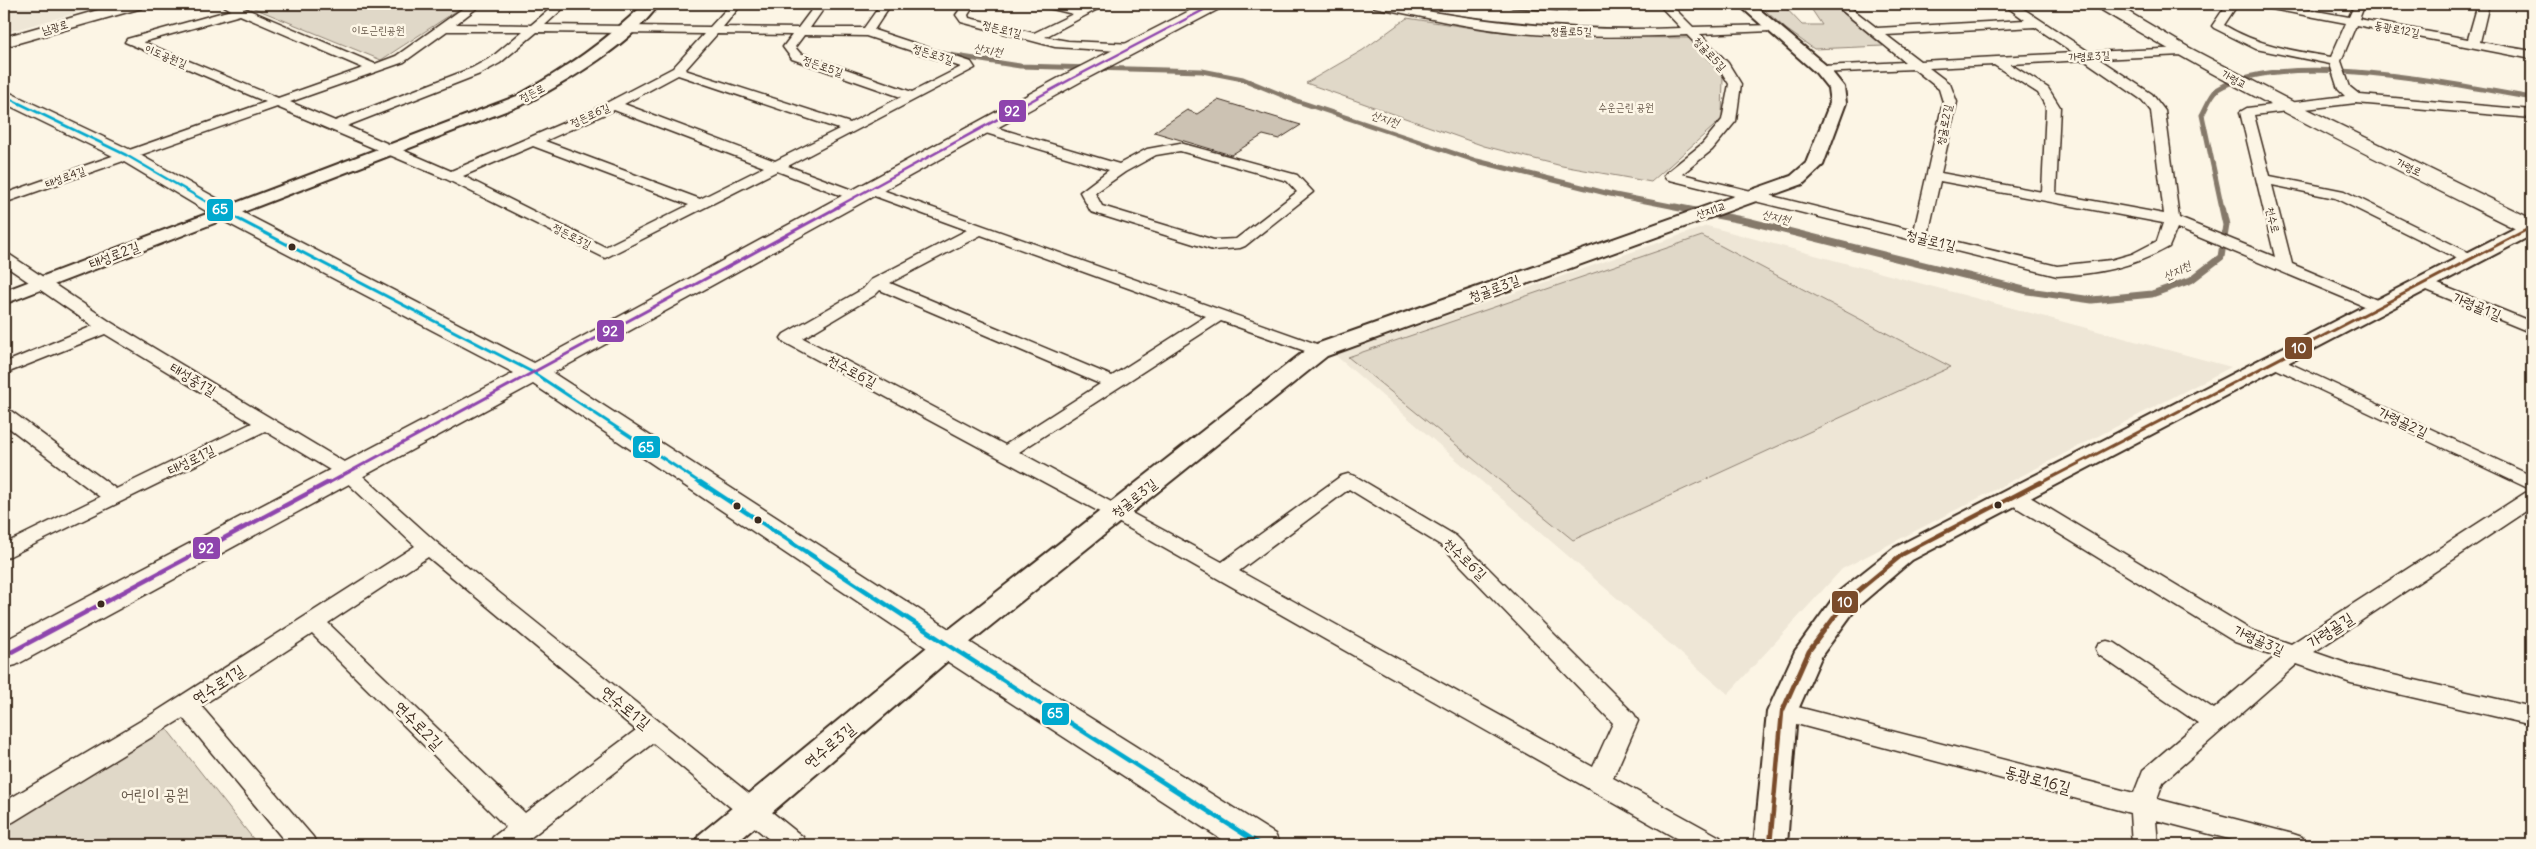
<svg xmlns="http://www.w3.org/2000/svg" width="2536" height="849" viewBox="0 0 2536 849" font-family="Delius,'Poor Story',sans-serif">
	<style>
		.built { fill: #eee6d6 }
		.green { fill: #e0d8c8; stroke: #8e8173 }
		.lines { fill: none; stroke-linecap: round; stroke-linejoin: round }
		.stream-far1 { stroke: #85796b; stroke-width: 5 }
		.stream { stroke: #85796b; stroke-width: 7 }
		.building { fill: #ccc2b3; stroke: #3b2a1e }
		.minor-casing { stroke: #3b2a1e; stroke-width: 3 }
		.tertiary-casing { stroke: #3b2a1e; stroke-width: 4 }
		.secondary-casing { stroke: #3b2a1e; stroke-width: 3 }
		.minor { fill: #fcf5e5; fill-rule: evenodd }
		.tertiary { fill: #fcf5e5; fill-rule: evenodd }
		.secondary { fill: #fcf5e5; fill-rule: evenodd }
		.bus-1-far2-casing { stroke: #fcf5e5; stroke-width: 5 }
		.bus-1-far1-casing { stroke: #fcf5e5; stroke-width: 6 }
		.bus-1-casing { stroke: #fcf5e5; stroke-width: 8 }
		.bus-2-far1-casing { stroke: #fcf5e5; stroke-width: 6 }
		.bus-2-casing { stroke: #fcf5e5; stroke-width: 8 }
		.bus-3-far2-casing { stroke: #fcf5e5; stroke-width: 5 }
		.bus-3-far1-casing { stroke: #fcf5e5; stroke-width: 6 }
		.bus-3-casing { stroke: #fcf5e5; stroke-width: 8 }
		.bus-1-far2 { stroke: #00a9ce; stroke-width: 2.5 }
		.bus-1-far1 { stroke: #00a9ce; stroke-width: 3 }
		.bus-1 { stroke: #00a9ce; stroke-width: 4.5 }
		.bus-2-far1 { stroke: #7a4b2a; stroke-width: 3 }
		.bus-2 { stroke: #7a4b2a; stroke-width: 4.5 }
		.bus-3-far2 { stroke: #8e44ad; stroke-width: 2.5 }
		.bus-3-far1 { stroke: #8e44ad; stroke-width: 3 }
		.bus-3 { stroke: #8e44ad; stroke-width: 4.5 }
		.bus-dot { fill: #3b2a1e; stroke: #fcf5e5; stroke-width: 2 }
		.labels { text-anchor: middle; stroke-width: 5; stroke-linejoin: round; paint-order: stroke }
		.far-street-label { font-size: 11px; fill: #3b2a1e; stroke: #fcf5e5 }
		.far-park-label { font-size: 11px; fill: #645648; stroke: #fcf5e5 }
		.far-water-label { font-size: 12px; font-style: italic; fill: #605144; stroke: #fcf5e5 }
		.street-label { font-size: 14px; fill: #3b2a1e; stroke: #fcf5e5 }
		.near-street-label { font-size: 16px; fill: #3b2a1e; stroke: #fcf5e5 }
		.near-park-label { font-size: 16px; fill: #645648; stroke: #fcf5e5 }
		.line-badge { stroke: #fcf5e5; stroke-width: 2 }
		.badge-label { font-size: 14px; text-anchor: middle; font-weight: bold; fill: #fff }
	</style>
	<rect width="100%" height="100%" fill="#fcf5e5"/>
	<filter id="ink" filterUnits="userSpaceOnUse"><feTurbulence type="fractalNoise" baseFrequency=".02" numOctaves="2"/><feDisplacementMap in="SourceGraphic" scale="10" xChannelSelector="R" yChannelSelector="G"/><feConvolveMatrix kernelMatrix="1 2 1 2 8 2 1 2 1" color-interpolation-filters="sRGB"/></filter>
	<g filter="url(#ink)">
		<g class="built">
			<path d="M4,4h105l-105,29z"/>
			<path d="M1707,226l524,141 -389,202 -114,125 -393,-339z"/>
		</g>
		<g class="green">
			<path d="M244,4h223l-86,56z"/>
			<path d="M1758,4h24l20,21h20l-14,-21h24l51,42 -69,3 -28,-20z"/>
			<path d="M1407,18l85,13 75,6 123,1 33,39 -1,42 -71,63 -89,-16 -78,-20 -178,-63 57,-33z"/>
			<path d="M1702,236l249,131 -378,173 -225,-183z"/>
			<path d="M166,728l92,117h-254v-18z"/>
		</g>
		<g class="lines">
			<g class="stream-far1">
				<path d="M882,35l-7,-4 1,-13 16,-14"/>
				<path d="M943,54l77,12 182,5 41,8 51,21 183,61 133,33 71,14"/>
				<path d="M2222,208l-20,-93c4,-7 9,-21 16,-26 66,-41 238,-4 314,9"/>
			</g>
			<path class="stream" d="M1675,207l72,14 281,70 64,9 60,-6 39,-14 30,-23 5,-32 -4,-18"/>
		</g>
		<path class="building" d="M1218,100l83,25 -22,14 -16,-4 -32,20 -77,-23 33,-22 10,4z"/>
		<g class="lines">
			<g class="minor-casing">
				<g id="minor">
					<path d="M221,4h14l140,60 21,-8 73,-52h13l-26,20 75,1 25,-21h12l-23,21 165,2 21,-23h11l-19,23 75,1 18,-24h11l-17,24h54l17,-24h10l-17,26 97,32 4,6 -187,98 75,28 2,3 -2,3h-10l-76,-29 -172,87 -159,-79 -169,-72 -273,96v-9l262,-92 -141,-60 2,-3 104,-29zM240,15l123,53 -85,30 -135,-56zM447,31h76l-31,26 -20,11 -137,53 -45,-19 114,-40zM537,32l167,2 -31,34 -82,43 -140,60 -104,-45 133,-52 20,-11zM717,34l75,1 -9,12 9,12 109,38 -51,26 -165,-53zM804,35l62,1 95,31 -49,25 -112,-39 -5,-6zM678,75l161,54 -64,32 -151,-57zM614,110l150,57 -64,32 -155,-58zM533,146l156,59 -84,42 -142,-71z"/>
					<path d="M964,4h11l-7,11 1,3 65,15 39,-19 -33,-8 -1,-2h19l24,5 12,-5h13l-62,33 23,4 66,3 6,4 -6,4 -79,-5 -94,-25 -5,-7z"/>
					<path d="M1368,4h21c99,20 191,28 292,24l-20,-21 -102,3 -47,-3 -6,-3h164l23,23 82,-2 2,2 -6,4 -71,3 28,29 13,21 -5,37 -24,29 -30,24 232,57 29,-129 -4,-13 -25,-20 -96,4 -2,-3 2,-3 4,-1 83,-4 -71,-58h12l31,24 148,-8 -22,-16h13l73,48 97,-4v6l-4,1 -83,4 53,35 13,17 14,107 96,39 -35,-145 7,-4 98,-12 -7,-7 -8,-25 -74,-15 -42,-21 -2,-2 15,-22h11l-14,21c33,20 69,26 107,32l15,-34 -85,-16 -5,-3h22l71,13 6,-13h10l-6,15 109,20 10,-35h11l-9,38 52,9v8l-176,-34 -15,36 9,26 10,8 172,15v8l-176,-15 -102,12 16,61 74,15 132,65 2,3 -2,3h-12l-129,-64 -63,-13 20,79 92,39 2,4 -2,4 -6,1 -201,-84 -8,19c-36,20 -71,27 -112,29l-391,-97 -2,-3 2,-3 36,-29 20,-24 7,-36 -10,-16 -32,-33c-56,2 -112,3 -167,-2 -49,-5 -98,-16 -146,-26zM2035,27l39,26 -154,8 -34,-26zM2084,60l58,40 9,11 13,103 -108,-20 4,-87 -12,-19 -38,-24zM1994,65l44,28 8,14 -4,85 -101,-19 16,-71 -7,-18 -21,-16zM1940,181l223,42 -6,18 -25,13 -21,6 -54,6 -129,-31z"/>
					<path d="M984,124l135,40 28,-15 33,-6 117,32 16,17 -68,54 -5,2 -27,2 -122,-38 -11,-20 29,-22 -130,-39 -2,-3zM1180,151l107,30 10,11 -61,47 -22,1 -112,-34 -7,-13 30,-21 31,-17z"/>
					<path d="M871,186l454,161 3,4 -3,4 -6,1 -98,-35 -202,131 203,110 119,-86 7,-2 7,2 101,60 178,178 4,7 -25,57 107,59 4,8h-36l-579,-328 -325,-175 -3,-4 3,-4 79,-45 8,-9 96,-50 -101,-37 -2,-3 2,-3zM981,235l225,81 -94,60 -222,-93zM880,290l220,94 -95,61 -202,-107 72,-43zM1349,489l93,57 171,177 -20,44 -354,-196z"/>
					<path d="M4,253l6,2 102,68 242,145 82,74 367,295 4,8h-31l-123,-102 -132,102h-32l4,-8 13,-10 -194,-193 -111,72 112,131 4,8h-29l-105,-127 -170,104 -9,4v-24l150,-89 261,-167 -75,-70 -75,-45 -261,128v-15l96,-47 -96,-73v-15l7,2 105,78 136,-66 -147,-89 -101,40v-11l89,-37 -89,-61zM428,557l208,173 -111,83 -197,-190z"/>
					<path d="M2423,278l109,44v11l-115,-47 -2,-3 2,-3z"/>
					<path d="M2274,356l258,120v14l-264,-125 -3,-4 3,-4z"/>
					<path d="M2013,490l7,1 231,139 40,14 234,-151 7,-1v15l-218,145 40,14 178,41v18l-181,-42 -54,-19 -134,118 -6,17 136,35 9,3 4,8h-54l-96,-25 2,25h-26l-2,-32 -356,-95 -4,-6 4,-6 8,-3 352,90 9,-23 55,-47 -99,-68 -3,-6 3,-6 8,-2 8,2 99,66 62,-53 -41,-14 -229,-141 -3,-5 3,-5z"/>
				</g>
			</g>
			<g class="tertiary-casing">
				<g id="tertiary">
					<path d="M644,4h15c-28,40 -88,75 -130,98l-525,202v-13l513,-195c48,-27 88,-54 127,-92z"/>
					<path d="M1738,4h15l75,63 16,20 2,16 -23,62 -20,19 -476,172 -369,296 -224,193h-39l4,-10 239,-197 373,-292 480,-170 15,-13 24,-60 -2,-15 -12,-15z"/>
					<path d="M2532,223v12l-620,325 -55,47 -35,48 -25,57 -10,133h-33l13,-133 28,-61 42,-58 57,-45 629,-324z"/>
				</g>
			</g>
			<g class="secondary-casing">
				<g id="secondary">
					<path d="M119,4h25l-2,4 -138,39v-10z"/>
					<path d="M1203,4h20l-2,4 -141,74 -527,291 407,263 315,198 5,11h-50l-294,-191 -403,-270 -517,281 -12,3v-27l510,-268 -298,-156 -97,-58 -115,-56v-13l129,61 99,56 302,156 532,-289z"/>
					<path d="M2096,4h19l73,43 105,55 239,117v16l-8,-2c-144,-72 -288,-142 -426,-225z"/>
				</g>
			</g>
			<use href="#minor" class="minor"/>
			<use href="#tertiary" class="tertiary"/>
			<use href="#secondary" class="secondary"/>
			<g class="bus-1-far2-casing">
				<path id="bus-1-far2" d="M4,96l122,59 91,53"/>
			</g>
			<g class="bus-1-far1-casing">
				<path id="bus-1-far1" d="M215,207l319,166 168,111"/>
			</g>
			<g class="bus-1-casing">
				<path id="bus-1" d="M700,482l248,163 313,200"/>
			</g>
			<g class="bus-2-far1-casing">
				<path id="bus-2-far1" d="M2039,484l491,-256"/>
			</g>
			<g class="bus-2-casing">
				<path id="bus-2" d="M1770,845l12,-133 27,-61 38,-51 56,-46 138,-72"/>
			</g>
			<g class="bus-3-far2-casing">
				<path id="bus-3-far2" d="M835,208l238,-130 142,-74"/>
			</g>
			<g class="bus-3-far1-casing">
				<path id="bus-3-far1" d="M327,484l511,-277"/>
			</g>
			<g class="bus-3-casing">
				<path id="bus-3" d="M4,656l325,-174"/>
			</g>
			<use href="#bus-1-far2" class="bus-1-far2"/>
			<use href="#bus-1-far1" class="bus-1-far1"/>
			<use href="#bus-1" class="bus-1"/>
			<use href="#bus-2-far1" class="bus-2-far1"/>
			<use href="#bus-2" class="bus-2"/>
			<use href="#bus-3-far2" class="bus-3-far2"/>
			<use href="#bus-3-far1" class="bus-3-far1"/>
			<use href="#bus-3" class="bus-3"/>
		</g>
	</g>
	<g class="bus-dot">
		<circle cx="292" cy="247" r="4.5"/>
		<circle cx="1998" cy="505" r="4.5"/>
		<circle cx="737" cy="506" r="4.5"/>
		<circle cx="758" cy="520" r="4.5"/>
		<circle cx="101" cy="604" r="4.5"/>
	</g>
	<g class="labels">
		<g class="far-street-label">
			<text transform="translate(55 27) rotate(-16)" y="4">남광로</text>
			<text transform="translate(1002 29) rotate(14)" y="4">정든로1길</text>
			<text transform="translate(2397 29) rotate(11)" y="4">동광로12길</text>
			<text transform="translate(1571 31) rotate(1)" y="4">청률로5길</text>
			<text transform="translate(933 54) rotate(18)" y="4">정든로3길</text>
			<text transform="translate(1710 54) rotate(47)" y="4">청귤로5길</text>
			<text transform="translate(166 56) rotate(22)" y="4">이도공원길</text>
			<text transform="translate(2089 56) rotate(-3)" y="4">가령로3길</text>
			<text transform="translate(823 66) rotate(19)" y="4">정든로5길</text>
			<text transform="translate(2234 79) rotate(28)" y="4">가령교</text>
			<text transform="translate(532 93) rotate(-27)" y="4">정든로</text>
			<text transform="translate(590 115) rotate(-24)" y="4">정든로6길</text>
			<text transform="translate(1944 125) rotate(-79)" y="4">청귤로2길</text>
			<text transform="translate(2409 167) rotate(26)" y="4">가령로</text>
			<text transform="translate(65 177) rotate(-20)" y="4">태성로4길</text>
			<text transform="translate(1711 210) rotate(-19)" y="4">산지1교</text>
			<text transform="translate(2273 220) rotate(76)" y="4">천수로</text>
			<text transform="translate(572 236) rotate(27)" y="4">정든로3길</text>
		</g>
		<g class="far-park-label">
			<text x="378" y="34">이도근린공원</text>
			<text x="1626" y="111">수운근린 공원</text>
		</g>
		<g class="far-water-label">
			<text transform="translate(988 50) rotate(9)" y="4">산지천</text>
			<text transform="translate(1385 119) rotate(18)" y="4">산지천</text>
			<text transform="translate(1776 217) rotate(14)" y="4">산지천</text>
			<text transform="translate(2177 271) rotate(-26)" y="4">산지천</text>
		</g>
		<g class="street-label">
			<text transform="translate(1931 240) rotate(14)" y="5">청귤로1길</text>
			<text transform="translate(114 255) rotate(-21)" y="5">태성로2길</text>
			<text transform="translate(1494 288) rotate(-20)" y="5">청귤로3길</text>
			<text transform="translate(2477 306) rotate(22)" y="5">가령골1길</text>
			<text transform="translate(852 371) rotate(28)" y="5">천수로6길</text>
			<text transform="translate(193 379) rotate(31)" y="5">태성중1길</text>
			<text transform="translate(2403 422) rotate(25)" y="5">가령골2길</text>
			<text transform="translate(191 460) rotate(-26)" y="5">태성로1길</text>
			<text transform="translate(1134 498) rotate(-38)" y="5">청귤로3길</text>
			<text transform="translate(1465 559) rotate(43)" y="5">천수로6길</text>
			<text transform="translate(2259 640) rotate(24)" y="5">가령골3길</text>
		</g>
		<g class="near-street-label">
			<text transform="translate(2330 630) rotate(-33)" y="6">가령골길</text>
			<text transform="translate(218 684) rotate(-33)" y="6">연수로1길</text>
			<text transform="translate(626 707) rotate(39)" y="6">연수로1길</text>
			<text transform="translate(419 725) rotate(45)" y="6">연수로2길</text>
			<text transform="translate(829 745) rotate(-40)" y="6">연수로3길</text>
			<text transform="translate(2038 779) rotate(15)" y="6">동광로16길</text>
		</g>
		<g class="near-park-label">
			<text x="155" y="800">어린이 공원</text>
		</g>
	</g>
	<g class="line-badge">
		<rect x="998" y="99" width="29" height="24" rx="5" fill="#8e44ad"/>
		<rect x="206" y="198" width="28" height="24" rx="5" fill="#00a9ce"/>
		<rect x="596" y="319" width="29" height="24" rx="5" fill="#8e44ad"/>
		<rect x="2284" y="336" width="29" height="24" rx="5" fill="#7a4b2a"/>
		<rect x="632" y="435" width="29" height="24" rx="5" fill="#00a9ce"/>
		<rect x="192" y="536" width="29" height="24" rx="5" fill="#8e44ad"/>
		<rect x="1831" y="590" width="28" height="24" rx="5" fill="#7a4b2a"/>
		<rect x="1041" y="702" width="29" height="24" rx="5" fill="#00a9ce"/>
	</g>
	<g class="badge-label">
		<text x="1012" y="116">92</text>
		<text x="220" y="214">65</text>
		<text x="610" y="336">92</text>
		<text x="2299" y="353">10</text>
		<text x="646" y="452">65</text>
		<text x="206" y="553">92</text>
		<text x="1845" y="607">10</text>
		<text x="1055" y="718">65</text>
	</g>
	<rect width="2536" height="849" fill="none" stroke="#fcf5e5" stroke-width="20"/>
	<rect x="10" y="10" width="2516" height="829" fill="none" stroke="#3b2a1e" stroke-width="2" filter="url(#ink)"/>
</svg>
